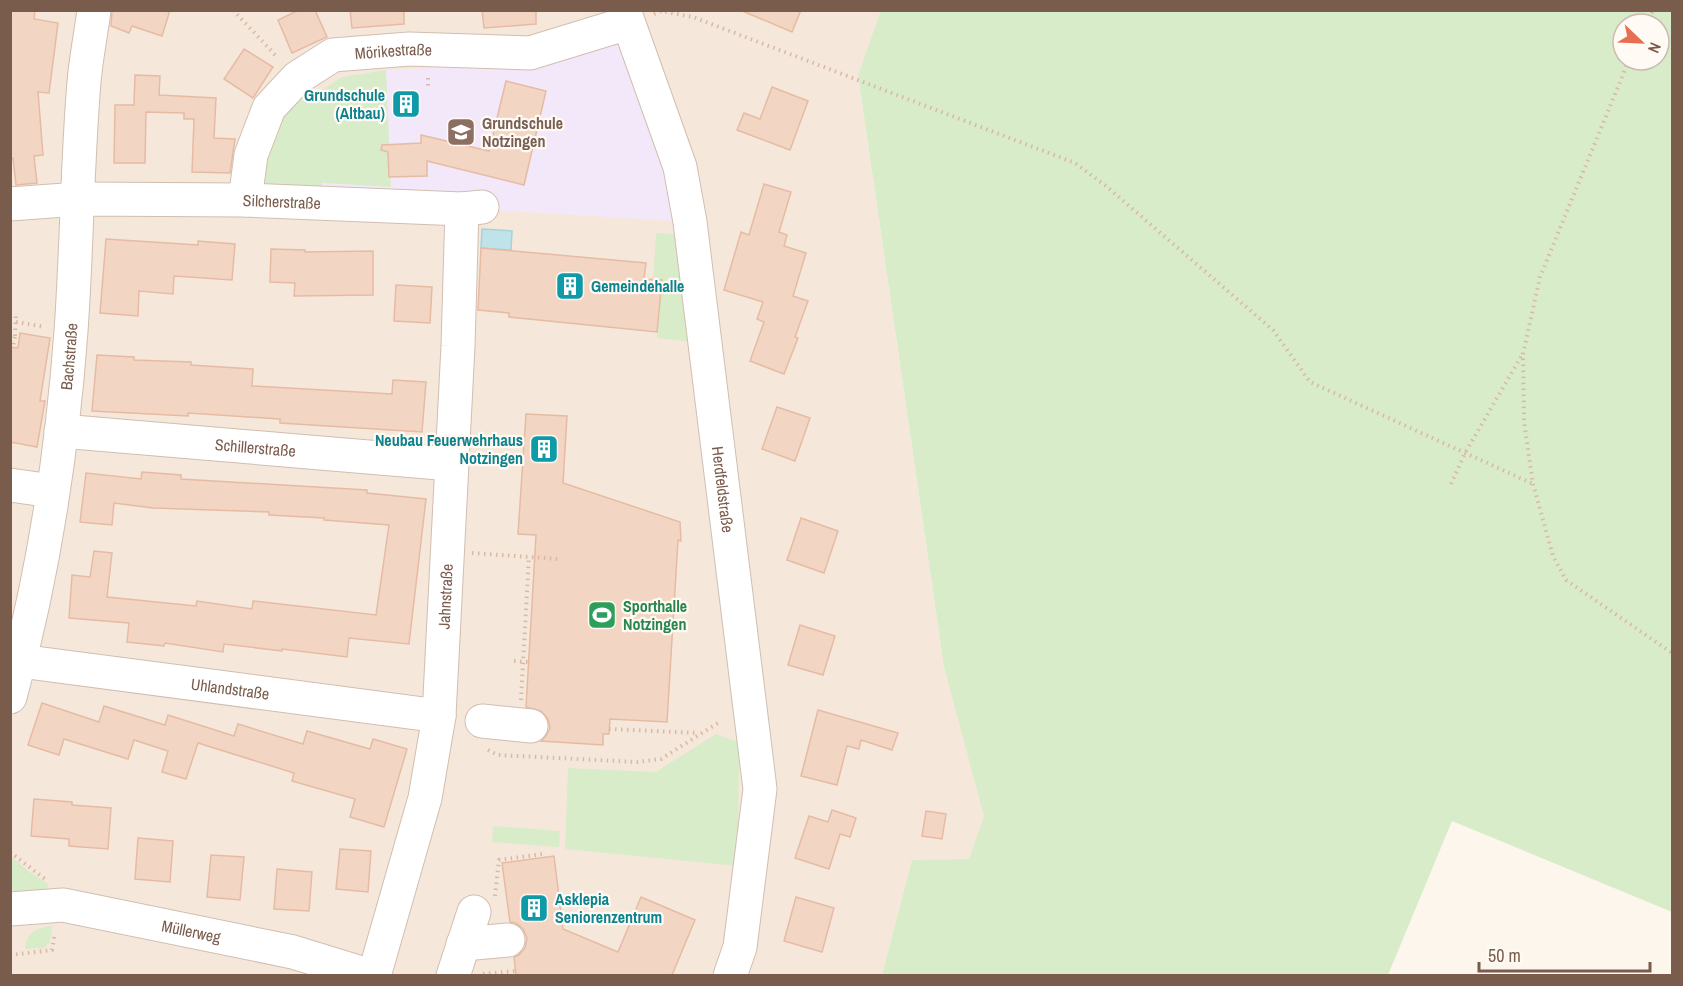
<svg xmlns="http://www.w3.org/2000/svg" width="1683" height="986" viewBox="0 0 1683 986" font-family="'Archivo Narrow',sans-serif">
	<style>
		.residential { fill: #f5e8da }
		.education { fill: #f3e8fa }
		.green { fill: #d8ecc9; fill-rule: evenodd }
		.water { fill: #bfe3e8; stroke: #a5d3da; stroke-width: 1.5 }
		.building { fill: #f3d5c3; stroke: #e6bba3; stroke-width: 1.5 }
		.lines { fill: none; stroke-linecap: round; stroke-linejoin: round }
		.minor-casing { stroke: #d1beb0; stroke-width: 35 }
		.path { stroke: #d9b8a5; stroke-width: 4; stroke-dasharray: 1.5 4.5; stroke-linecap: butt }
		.minor { stroke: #fff; stroke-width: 33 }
		.labels { text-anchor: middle; stroke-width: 4.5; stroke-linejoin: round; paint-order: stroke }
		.street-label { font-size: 16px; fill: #7a5c4d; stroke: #fffaf3 }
		.culture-label { font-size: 16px; font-weight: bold; fill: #0d838f; stroke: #fffaf3; text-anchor: end }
		.education-label { font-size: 16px; font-weight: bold; fill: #785e54; stroke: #fffaf3; text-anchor: start }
		.leisure-label { font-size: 16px; font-weight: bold; fill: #27864d; stroke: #fffaf3; text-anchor: start }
	</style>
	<rect width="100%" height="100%" fill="#fdf6ec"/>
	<path class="residential" d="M10,11h871l-23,64 86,592 41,149 -16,43 -57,2 -30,114h-871z"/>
	<path class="education" d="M628,23l62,199 -284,-17 -161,-5 45,-114 16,14 36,-23 44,-7 45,-2 -1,-18z"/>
	<g class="green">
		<path d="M881,10l791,1v901l-220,-91 -64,154h-506l30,-115 57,-1 15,-43 -40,-149 -86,-592zM1623,24h36v36h-36z"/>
		<path d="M386,70l5,117 -69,-4 -1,19 -76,-2 45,-114 16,14 36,-23z"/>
		<path d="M656,233l19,1 19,108 -37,-4 5,-57 -9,-2z"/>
		<path d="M716,734l23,8 -1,124 -173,-17 3,-81 88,4z"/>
		<path d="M493,826l67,5 -1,16 -67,-5z"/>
		<path d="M10,855l18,16 20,13 -1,11 -33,-4 -3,-4z"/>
		<path d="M52,926l-2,17 -3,1 -2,4 -20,1c1,-16 12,-22 27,-23z"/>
	</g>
	<path class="water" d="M482,229l30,2 -1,19 -30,-2z"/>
	<g class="building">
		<path d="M10,10h25l-1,9 24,4 -9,70 -11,-1 5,63 -9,1 3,27 -21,2 -3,-27h-3z"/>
		<path d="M112,10h58l-8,26 -30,-10 -3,7 -18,-7z"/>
		<path d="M299,10h16l12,27 -35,16 -14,-33z"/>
		<path d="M350,10h54v14l-52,4z"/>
		<path d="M482,10h54v14l-52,4z"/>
		<path d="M740,10h61l-9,22z"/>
		<path d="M244,49l29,18 -20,31 -29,-19z"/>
		<path d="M135,75l25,1 -1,19 57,3 -2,40 21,1 -5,34 -38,-1 2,-53h-10v-6l-38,-1 -1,51h-31l1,-58h19z"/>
		<path d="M506,81l40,10 -22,94 -97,-24v15l-38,1 -1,-25 -7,-2 1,-5 39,-2v-8l68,16z"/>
		<path d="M772,87l36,14 -18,49 -53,-20 7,-17 16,6z"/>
		<path d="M764,184l27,8 -12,40 8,3 -3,11 22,7 -13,43 15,5 -13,36 3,1 -14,36 -34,-13 14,-39 -7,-3 6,-17 -39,-12 17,-58 8,3z"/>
		<path d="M106,239l92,6v-4l37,3 -3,36 -58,-4 -1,18 -34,-3 -1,25 -38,-3z"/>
		<path d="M481,248l165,15 -2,16 18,1 -5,52 -148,-15v-4l-31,-3z"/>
		<path d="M271,249l34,1v2l68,-1v44l-79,1 1,-13 -25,-1z"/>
		<path d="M396,285l36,2 -2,36 -36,-2z"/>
		<path d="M20,333l30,5 -10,63h5l-8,46 -27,-5v-95l8,1z"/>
		<path d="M97,355l37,2v3l57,2v3l62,4 -1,17 140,8 1,-14 33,2 -4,50 -142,-9v-4l-92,-6v3l-96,-5z"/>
		<path d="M777,407l33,11 -15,43 -33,-12z"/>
		<path d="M526,414l41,2 -4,67 117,39 1,19 -3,-1 -11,182 -57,-3 -1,15h-6v11l-62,-4 5,-5 4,-8 -2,-9 -7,-8 -15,-4 10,-172 -18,-1z"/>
		<path d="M142,472l39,3v4l186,11v3l59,6 -17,145 -60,-6 -2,19 -65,-8v2l-58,-7 -1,8 -58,-9 -1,3 -37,-4 2,-19 -60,-5 3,-43 18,2 4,-26 18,2 -5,44 89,9 1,-5 55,8 1,-8 123,14 13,-90 -65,-5v-2l-55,-3v-3l-116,-4 -39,-5 -2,22 -32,-3 6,-49 55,6z"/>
		<path d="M801,518l37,13 -14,42 -37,-13z"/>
		<path d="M800,625l35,11 -12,39 -35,-10z"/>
		<path d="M42,703l57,19 5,-16 61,19 3,-10 66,21 4,-12 65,20 4,-13 63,18 3,-10 34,10 -23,78 -34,-10 5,-18 -63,-18 2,-8 -96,-30 -12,36 -24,-7 6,-21 -34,-11 -6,19 -64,-20 -5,16 -31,-10z"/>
		<path d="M818,710l80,23 -6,17 -31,-10 -2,9 -12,-3 -10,39 -36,-9z"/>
		<path d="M34,799l38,3v3l39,3 -3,41 -39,-3v-7l-38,-3z"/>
		<path d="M832,810l24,8 -6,19 -10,-3 -11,35 -34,-11 14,-42 19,6z"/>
		<path d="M926,811l20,3 -4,25 -20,-3z"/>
		<path d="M138,838l35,3 -3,41 -35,-3z"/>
		<path d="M340,849l31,2 -3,41 -32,-3z"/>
		<path d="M211,855l33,2 -4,43 -33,-3z"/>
		<path d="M554,856l9,73 55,23 23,-55 54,23 -23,55h-156l-2,-18 5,-2 6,-7 2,-10 -4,-9 -7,-6 -6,-1 -8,-59z"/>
		<path d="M277,869l35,3 -3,39 -35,-2z"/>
		<path d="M796,897l38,11 -12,44 -38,-11z"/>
	</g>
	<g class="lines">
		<g class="minor-casing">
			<g id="minor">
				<path id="s1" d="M624,10l56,157 10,55 70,567 -20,158 -10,29"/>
				<path id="s2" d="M245,200l6,-45 18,-47 28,-30 36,-23 76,-6 121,4 98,-30"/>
				<path id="s3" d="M10,204l69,-5 166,1 217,9 20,-2"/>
				<path id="s4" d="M61,431l390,33"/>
				<path d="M10,485l42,6"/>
				<path id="s5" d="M20,661l419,55"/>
				<path id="s6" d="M10,697c33,-119 52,-243 61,-366 6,-83 6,-166 13,-249 2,-24 7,-48 10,-72"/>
				<path d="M482,721l49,5"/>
				<path id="s7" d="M10,909l53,-4 230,47 78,24"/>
				<path d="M463,944l45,-4"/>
				<path id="s8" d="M374,976l51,-178 14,-82 19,-370 4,-137"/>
				<path d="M453,976l21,-64"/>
			</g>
		</g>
		<g class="path">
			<path d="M233,10l45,48"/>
			<path d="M654,14l7,-3 32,6 382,146 31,23 167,144 37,52 223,102"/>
			<path d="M1646,24l7,-14"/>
			<path d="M1629,60l-89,217 -17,77 1,67 9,63 20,72 13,24 106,73"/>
			<path d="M428,78v10"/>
			<path d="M16,322l29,5"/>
			<path d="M10,335l5,1 -2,11"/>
			<path d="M15,336l1,-24"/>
			<path d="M1451,484l14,-31 57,-98"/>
			<path d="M472,553l86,6"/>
			<path d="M514,661l15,1"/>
			<path d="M521,700l8,-143"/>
			<path d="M609,729l90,4"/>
			<path d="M488,750l10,5 139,7 24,-3 60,-38"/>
			<path d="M10,852l35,27"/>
			<path d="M495,896l4,-36 44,-6"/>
			<path d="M10,955l42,-5 3,-17"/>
			<path d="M483,974l32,-3"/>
		</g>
		<use href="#minor" class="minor"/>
	</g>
	<defs>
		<g id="building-square" transform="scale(1.5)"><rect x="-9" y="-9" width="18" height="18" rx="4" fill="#0f9aa8" stroke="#fffaf3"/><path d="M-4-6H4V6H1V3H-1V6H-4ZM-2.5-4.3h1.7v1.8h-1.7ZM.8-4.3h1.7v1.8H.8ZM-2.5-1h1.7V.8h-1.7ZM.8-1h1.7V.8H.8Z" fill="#fff"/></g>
		<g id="school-square" transform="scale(1.5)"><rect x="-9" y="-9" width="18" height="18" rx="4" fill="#8d6e63" stroke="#fffaf3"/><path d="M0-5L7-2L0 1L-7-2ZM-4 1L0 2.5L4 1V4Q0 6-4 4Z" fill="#fff"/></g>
		<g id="stadium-square" transform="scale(1.5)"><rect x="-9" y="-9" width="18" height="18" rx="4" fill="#2e9e5b" stroke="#fffaf3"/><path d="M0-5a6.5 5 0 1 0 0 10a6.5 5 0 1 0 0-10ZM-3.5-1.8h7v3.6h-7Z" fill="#fff"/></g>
	</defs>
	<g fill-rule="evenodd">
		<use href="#building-square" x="406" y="104"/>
		<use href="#school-square" x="461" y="132"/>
		<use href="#building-square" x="570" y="286"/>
		<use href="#building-square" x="544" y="449"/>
		<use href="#stadium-square" x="602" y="615"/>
		<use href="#building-square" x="534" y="908"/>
	</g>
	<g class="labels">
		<g class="street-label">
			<text dy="6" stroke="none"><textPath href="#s2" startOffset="240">Mörikestraße</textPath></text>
			<text dy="6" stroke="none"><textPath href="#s3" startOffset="272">Silcherstraße</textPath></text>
			<text dy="6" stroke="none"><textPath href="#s6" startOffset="346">Bachstraße</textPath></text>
			<text dy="6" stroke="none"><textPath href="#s4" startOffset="195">Schillerstraße</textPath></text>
			<text dy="6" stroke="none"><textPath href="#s1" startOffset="492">Herdfeldstraße</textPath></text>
			<text dy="6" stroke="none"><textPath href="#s8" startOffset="388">Jahnstraße</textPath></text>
			<text dy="6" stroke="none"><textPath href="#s5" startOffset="212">Uhlandstraße</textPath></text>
			<text dy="6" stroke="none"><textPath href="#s7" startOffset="184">Müllerweg</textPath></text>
		</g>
		<g class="culture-label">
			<text x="385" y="101">Grundschule<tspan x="385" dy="18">(Altbau)</tspan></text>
			<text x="591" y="292" text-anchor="start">Gemeindehalle</text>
			<text x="523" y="446">Neubau Feuerwehrhaus<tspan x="523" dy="18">Notzingen</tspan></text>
			<text x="555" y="905" text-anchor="start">Asklepia<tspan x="555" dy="18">Seniorenzentrum</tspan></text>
		</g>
		<g class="education-label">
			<text x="482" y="129">Grundschule<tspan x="482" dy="18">Notzingen</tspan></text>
		</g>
		<g class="leisure-label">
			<text x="623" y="612">Sporthalle<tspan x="623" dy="18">Notzingen</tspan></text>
		</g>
	</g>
	<rect width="1683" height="986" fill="none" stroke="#7a5c4d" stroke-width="24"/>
	<g transform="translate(1641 42) rotate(113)"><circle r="28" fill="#fffaf3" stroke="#cabbb1" stroke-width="1.5"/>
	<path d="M0-4.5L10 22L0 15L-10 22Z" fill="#e76f51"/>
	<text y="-9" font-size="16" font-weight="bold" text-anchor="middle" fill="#7a5c4d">N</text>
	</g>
	<path d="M1479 962v9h171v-9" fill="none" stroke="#7a5c4d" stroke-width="3"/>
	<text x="1488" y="962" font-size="18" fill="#7a5c4d" stroke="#fffaf3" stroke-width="4.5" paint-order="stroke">50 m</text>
</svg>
